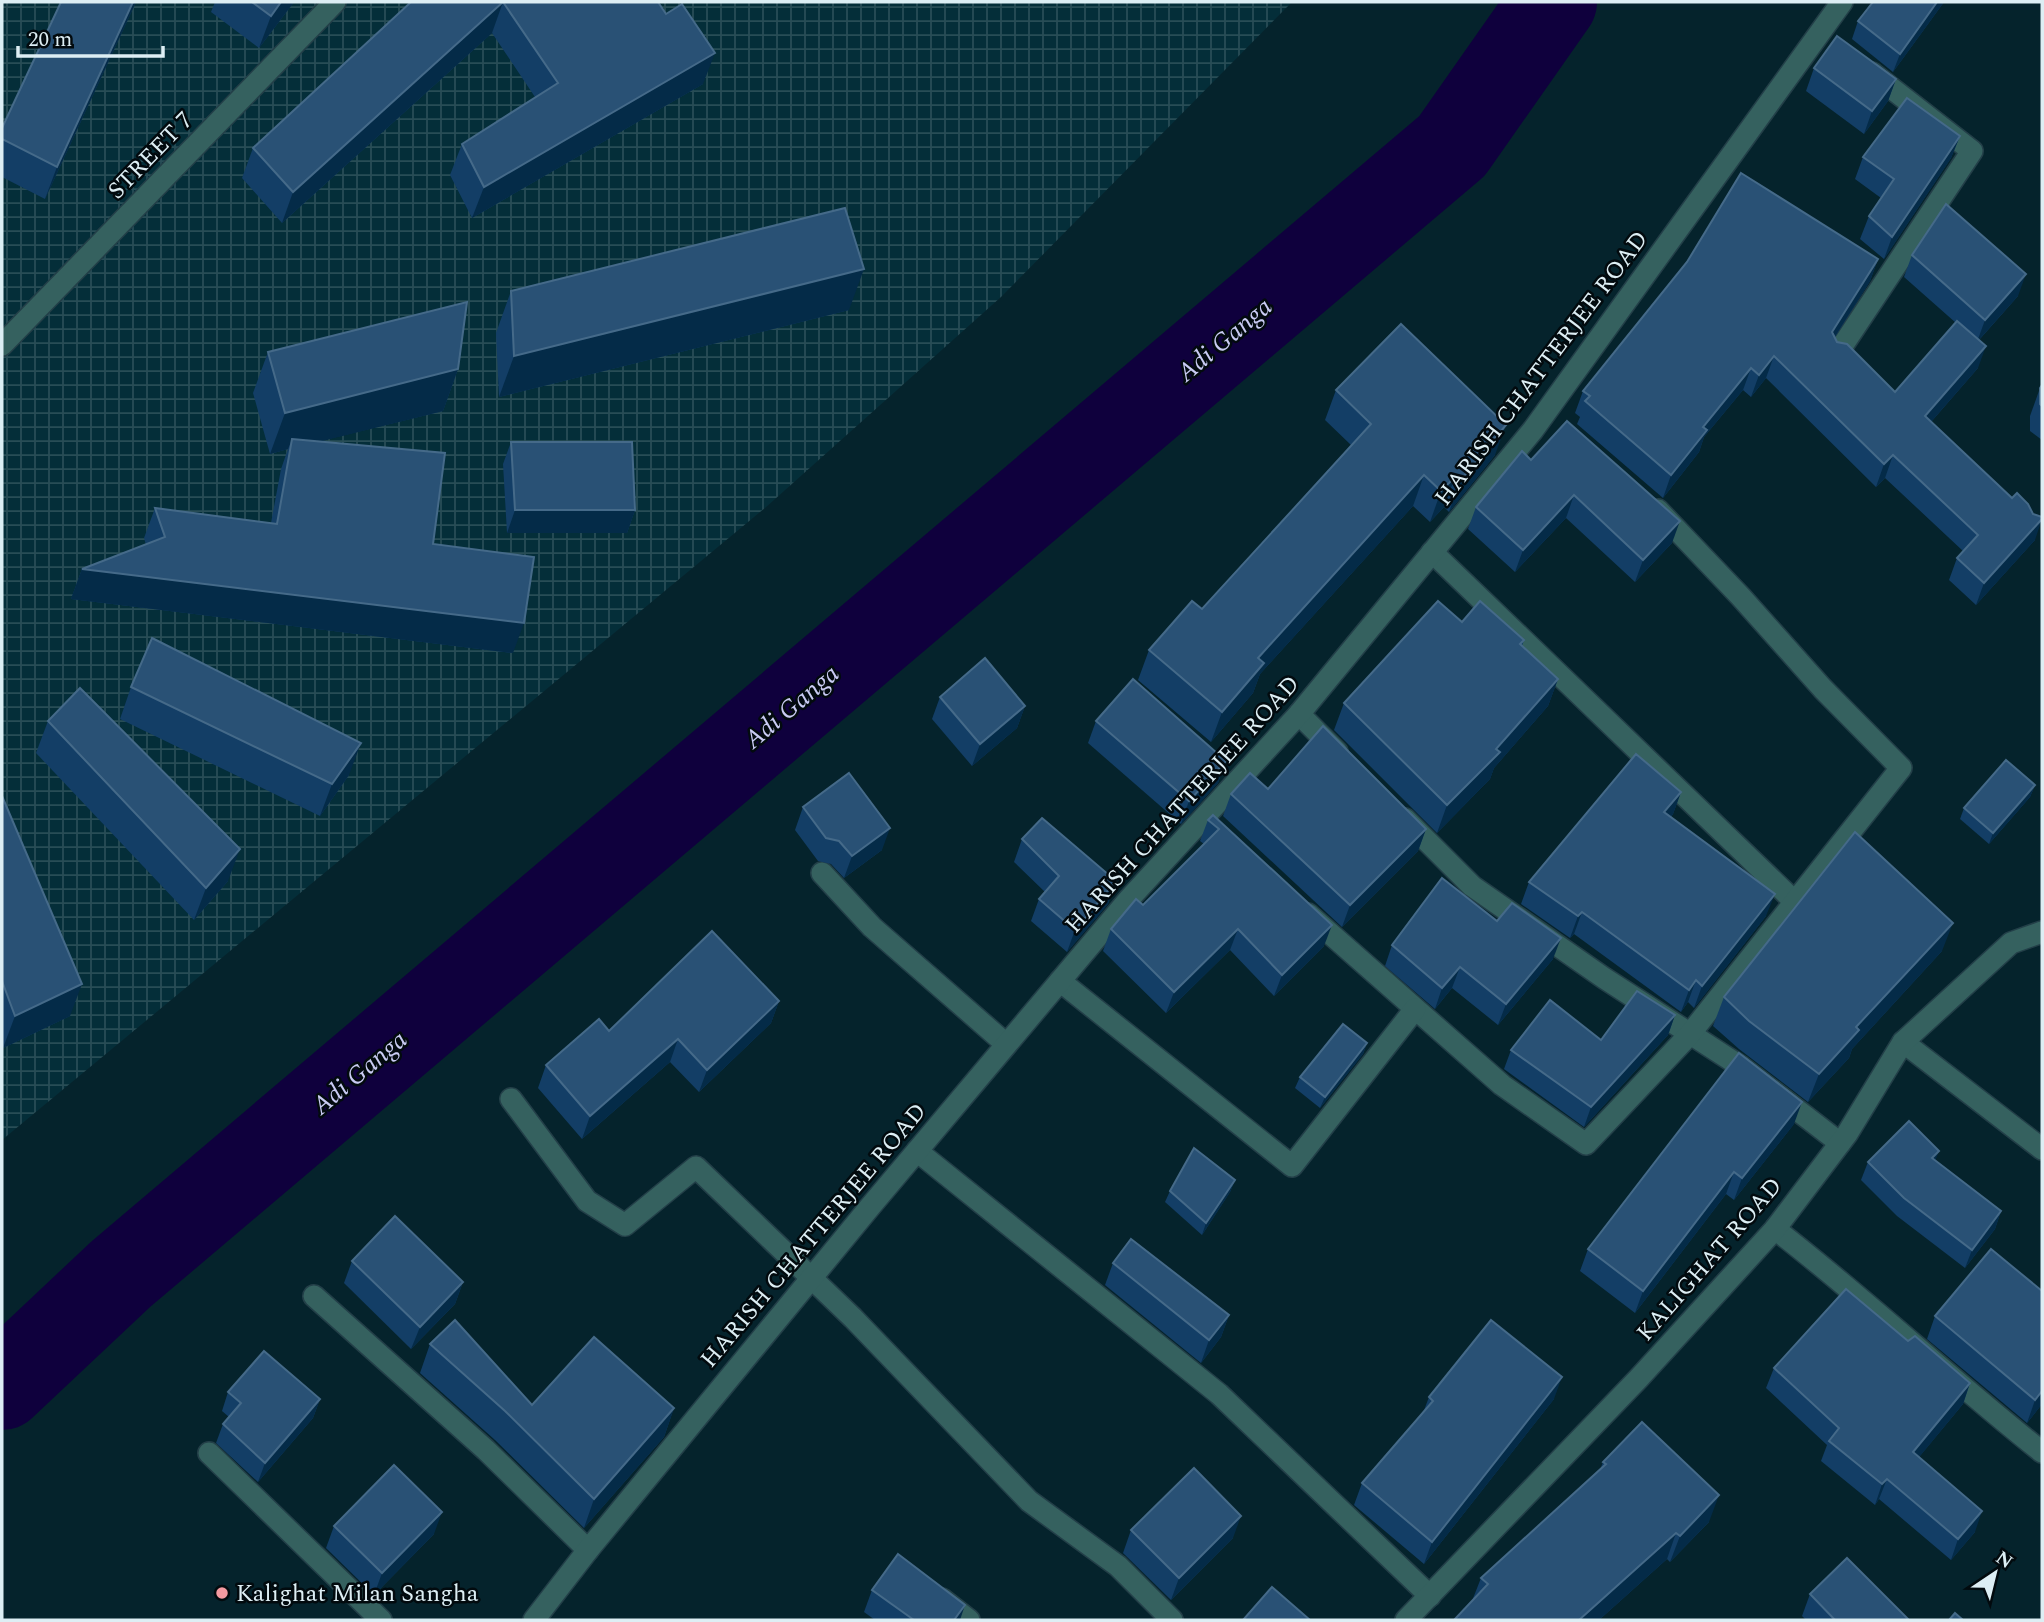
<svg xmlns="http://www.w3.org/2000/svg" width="2044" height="1622" viewBox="0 0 2044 1622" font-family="Spectral,serif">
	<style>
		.industrial { fill: url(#industrial-grid) }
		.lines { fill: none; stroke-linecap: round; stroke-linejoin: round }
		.river { stroke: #0f003d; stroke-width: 88 }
		.lane-casing { stroke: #233f48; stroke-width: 24 }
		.street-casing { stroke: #233f48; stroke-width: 24 }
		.lane { stroke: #35615f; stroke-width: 21 }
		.street { stroke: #35615f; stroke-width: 21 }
		.wall { fill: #133e66 }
		.shaded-wall { fill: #042b48 }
		.building { fill: #295175; stroke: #456a89; stroke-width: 2 }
		.poi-dot { fill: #f49aa1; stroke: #020a0e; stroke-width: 2.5 }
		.labels { text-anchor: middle; stroke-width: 5; stroke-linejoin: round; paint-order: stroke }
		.street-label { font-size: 24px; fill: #ddeef4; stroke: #020a0e }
		.poi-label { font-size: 24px; fill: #ddeef4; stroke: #020a0e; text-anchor: start }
		.water-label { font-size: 26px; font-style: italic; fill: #c9cbf3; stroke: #020a0e }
	</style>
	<defs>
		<pattern id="industrial-grid" width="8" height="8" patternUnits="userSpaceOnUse" patternTransform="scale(1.75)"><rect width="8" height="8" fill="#042e39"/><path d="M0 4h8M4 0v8" fill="none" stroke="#284d56"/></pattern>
	</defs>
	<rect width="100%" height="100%" fill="#05232c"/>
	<path class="industrial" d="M2,2h1290l-291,295 -236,211 -763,632z"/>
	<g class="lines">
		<path class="river" d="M2,1386l119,-112 1331,-1128 101,-144"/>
		<g class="lane-casing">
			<g id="lane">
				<path d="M822,873l50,54 134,117"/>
				<path d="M1903,1042l139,107"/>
				<path d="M1775,1229c92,71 176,151 267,223"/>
			</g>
		</g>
		<g class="street-casing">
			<g id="street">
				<path d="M2,345l333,-343"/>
				<path d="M1837,354l135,-203 -100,-78"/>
				<path d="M1432,552l363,350"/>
				<path d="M1299,714l38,38"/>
				<path d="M1405,819l67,67 132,92 136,88 100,77"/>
				<path d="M1308,914l194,171 84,59 104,-110 211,-266 -78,-79 -82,-92 -83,-87"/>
				<path d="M1060,981l232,185 123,-157"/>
				<path d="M511,1099l76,102 38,24 71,-58 157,151 176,183 89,65 54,54"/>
				<path d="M917,1151l302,243 211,202"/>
				<path d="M314,1296l172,154 102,100"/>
				<path d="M209,1453l172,167"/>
				<path d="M942,1599l27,21"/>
				<path d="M534,1620l54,-70 281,-342 261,-310 169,-184 234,-284 309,-428"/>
				<path d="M1406,1620l233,-242 136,-149 72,-95 56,-92 108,-99 31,-11"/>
			</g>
		</g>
		<use href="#lane" class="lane"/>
		<use href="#street" class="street"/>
	</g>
	<g class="wall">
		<path d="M136,2l-91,197 -43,-22v-49z"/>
		<path d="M215,2h79l-35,46 -48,-36z"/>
		<path d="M411,2h247l45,82 -231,134 -22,-43 12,-31 73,-47 -43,-64 -210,190 -40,-45 11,-30z"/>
		<path d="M1944,2l-51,70 -41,-33 6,-18z"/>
		<path d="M1814,68l82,11 -8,22 -24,33 -58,-43z"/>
		<path d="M1960,136l-9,22 -67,101 -24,-20 9,-23 12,-18 -26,-19 8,-22z"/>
		<path d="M1912,255l106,41 -39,44 -1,28 -47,54 104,118 -59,65 -27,-25 8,-22 6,-7 -78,-73 -9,9 -110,-109 -15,19 -8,-7 -39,47 -5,15 -36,46 -86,-74 3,-7 -5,-4 8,-22 295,-132 -8,22 -35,56 2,5 58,50 61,-69 -52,-46z"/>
		<path d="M511,291l338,19 -350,87 -3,-64z"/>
		<path d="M268,352l190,17 -15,42 -123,30 113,103 80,109 -442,-54 11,-30 64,-24 -2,-7 11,-30 116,15 10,-54 7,-20 -18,5 -17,-61z"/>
		<path d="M2042,385v55l-12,-9v-15l10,-28z"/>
		<path d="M1336,390l159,65 -46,57 -5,-5 -14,15 -17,-16 -153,168 -7,19 -42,49 -73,-62 11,-30 53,-41 149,-164 -26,-25z"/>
		<path d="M511,442l124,68 -8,23h-120l-4,-69z"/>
		<path d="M1531,460l141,83 -37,39 -69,-64 -51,54 -47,-43 8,-22z"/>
		<path d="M1462,622l62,18 -2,6 36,33 -10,27 -54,62 -4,11 -53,54 -103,-103 10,-27z"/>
		<path d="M131,687l218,88 -29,41 -200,-97z"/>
		<path d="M940,697l85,9 -8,22 -45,38 -40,-47z"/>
		<path d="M48,721l180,160 -34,39 -158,-167z"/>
		<path d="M1096,721l130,40 -8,22 -37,41 -93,-81z"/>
		<path d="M2035,785l-5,12 -41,47 -29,-25 4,-11z"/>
		<path d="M1268,789l158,40 -8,22 -76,76 -119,-111 8,-22z"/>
		<path d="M1681,792l-8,22 -2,3 95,99 -72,92 -6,-6 -7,10 -107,-78 -4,4 -49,-34 8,-22z"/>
		<path d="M2,796l68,220 -67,32 -1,-4z"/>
		<path d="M803,807l79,43 -38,28 -13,-14 -13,-3 -23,-31z"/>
		<path d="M1213,815l111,131 -50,50 -44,-46 -64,63 -63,-62 8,-22 32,-24 61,-61 -4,-3 8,-21z"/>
		<path d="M1022,839l94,42 -8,23 -41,48 -36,-31 8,-22 6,-7 -31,-30z"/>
		<path d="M1497,921l56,38 -55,66 -46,-37 -17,21 -50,-43 7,-21z"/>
		<path d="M1942,951l-90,98 -3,9 -41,44 -69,-53 -26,-23 11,-29z"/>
		<path d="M779,1001l-8,22 -72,69 -29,-30 -88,77 -44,-51 8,-23 63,-34z"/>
		<path d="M1675,1015l-7,20 -84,92 -80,-58 7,-19 90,-10z"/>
		<path d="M1367,1043l-4,11 -43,54 -25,-20 5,-11z"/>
		<path d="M1794,1124l-60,76 -8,-6 -91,119 -55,-42 8,-22z"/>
		<path d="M1935,1161l66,50 -6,18 -30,39 -68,-52 -36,-36 7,-18z"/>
		<path d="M1235,1180l-5,12 -28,43 -37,-33 5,-11z"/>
		<path d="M352,1261l111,21 -8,22 -44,45 -67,-66z"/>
		<path d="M1113,1263l116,52 -8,22 -20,26 -96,-78z"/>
		<path d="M1935,1316l107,88 -15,19 -100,-84z"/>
		<path d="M1908,1341l62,42 -7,21 -44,53 56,75 -24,28 -72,-61 -4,6 -54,-44 6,-16 -61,-57 8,-20z"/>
		<path d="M430,1344l102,61 142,3 -10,29 -80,91 -89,-88 -75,-67z"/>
		<path d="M228,1392l92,7 -7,19 -55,64 -42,-39 7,-19 6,-7 -7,-6z"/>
		<path d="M1429,1397l125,2 -130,165 -70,-59 8,-22 61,-70z"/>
		<path d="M1603,1462l106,60 -39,40 -3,-3 -68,61h-145l18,-19 9,-23 119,-108z"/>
		<path d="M334,1526l100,8 -60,61 -48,-47z"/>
		<path d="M1131,1530l102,8 -62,62 -48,-47z"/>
		<path d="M872,1590l88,30h-85l-11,-8z"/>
		<path d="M1810,1594l99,26h-103l-4,-4z"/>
	</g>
	<g class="shaded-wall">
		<path d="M133,2h3l-91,197 12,-32z"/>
		<path d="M281,2h13l-35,46 12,-32z"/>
		<path d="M503,2l-11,31 -210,190 11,-31z"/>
		<path d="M1937,2h7l-51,70 7,-18z"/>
		<path d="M715,53l-12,31 -231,134 12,-31z"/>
		<path d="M1896,79l-8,22 -24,33 8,-23z"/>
		<path d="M1960,136l-9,22 -67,101 8,-22z"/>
		<path d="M1878,259l-8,22 -46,73 8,-22z"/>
		<path d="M864,269l-15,41 -350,87 15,-41z"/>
		<path d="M2026,274l-8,22 -41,46 8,-22z"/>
		<path d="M1986,346l-8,22 -61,70 8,-22z"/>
		<path d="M1774,356l-8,22 -15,19 8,-22z"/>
		<path d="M1751,368l-8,22 -39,47 -5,15 -36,46 8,-23 32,-48z"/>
		<path d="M458,369l-15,42 -153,38 2,-10 -4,10 -18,5 15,-41z"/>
		<path d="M1506,425l-11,30 -46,57 11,-31z"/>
		<path d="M1893,455l-8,23 -9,9 8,-23z"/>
		<path d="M1424,475l-11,31 -153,168 -7,19 -42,49 11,-30 36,-54z"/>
		<path d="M1455,477l-11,30 -14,15 11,-31z"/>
		<path d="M1574,495l-8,23 -51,54 8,-22z"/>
		<path d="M515,510h120l-8,23h-120z"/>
		<path d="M2042,519l-7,21 -59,65 8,-22z"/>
		<path d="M1680,521l-8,22 -37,39 8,-22z"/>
		<path d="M82,569l442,54 -11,30 -442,-54z"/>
		<path d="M1558,679l-10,27 -54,62 -4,11 -53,54 10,-28z"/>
		<path d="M1025,706l-8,22 -45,38 8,-22z"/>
		<path d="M361,743l-12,32 -29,41 12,-32z"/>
		<path d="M1226,761l-8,22 -37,41 8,-23z"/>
		<path d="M2035,785l-5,12 -41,47 4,-11z"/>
		<path d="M1681,792l-8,22 -17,21 8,-23z"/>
		<path d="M890,828l-8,22 -38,28 8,-22z"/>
		<path d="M1426,829l-8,22 -76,76 8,-22z"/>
		<path d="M240,849l-12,32 -34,39 12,-32z"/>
		<path d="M1116,881l-8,23 -41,48 8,-22z"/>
		<path d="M1775,894l-9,22 -72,92 8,-22z"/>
		<path d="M1582,912l-8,22 -4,4 8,-22z"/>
		<path d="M1953,923l-11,28 -90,98 -3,9 -41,44 11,-28 37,-47z"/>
		<path d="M1332,925l-8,21 -50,50 8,-21z"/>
		<path d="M1238,929l-8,21 -64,63 8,-21z"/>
		<path d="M1561,938l-8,21 -55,66 8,-21z"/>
		<path d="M1460,967l-8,21 -17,21 7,-21z"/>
		<path d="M1696,980l-8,22 -7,10 8,-22z"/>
		<path d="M82,984l-12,32 -67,32 12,-32z"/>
		<path d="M779,1001l-8,22 -72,69 8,-22z"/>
		<path d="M1675,1015l-7,20 -84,92 7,-20z"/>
		<path d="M678,1039l-8,23 -88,77 8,-23z"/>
		<path d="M1367,1043l-4,11 -43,54 5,-11z"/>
		<path d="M1802,1102l-8,22 -60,76 8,-22z"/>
		<path d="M1939,1151l-7,18v-11z"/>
		<path d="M1734,1172l-8,22 -91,119 8,-22z"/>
		<path d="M1235,1180l-5,12 -28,43 4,-12z"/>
		<path d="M2001,1211l-6,18 -30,39 7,-18z"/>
		<path d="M463,1282l-8,22 -44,45 9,-22z"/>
		<path d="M1229,1315l-8,22 -20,26 8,-23z"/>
		<path d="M1562,1377l-8,22 -130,165 8,-22z"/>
		<path d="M1970,1383l-7,21 -57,69 7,-21z"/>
		<path d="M2042,1391v13l-15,19 8,-23z"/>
		<path d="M320,1399l-7,19 -55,64 7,-19z"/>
		<path d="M674,1408l-10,29 -80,91 10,-29z"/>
		<path d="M1887,1479l-8,20 -4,6 7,-21z"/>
		<path d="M1719,1495l-10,27 -39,40 10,-26z"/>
		<path d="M1982,1511l-7,21 -24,28 7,-21z"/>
		<path d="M442,1512l-8,22 -60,61 8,-22z"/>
		<path d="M1241,1516l-8,22 -62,62 8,-22z"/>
		<path d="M1676,1533l-9,26 -68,61h-20z"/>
		<path d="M965,1605l-5,15h-6z"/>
	</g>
	<g class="building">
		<path d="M61,2h72l-76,165 -55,-28v-11z"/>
		<path d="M252,2h29l-10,14z"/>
		<path d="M411,2h247l8,12 16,-10 33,49 -231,134 -22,-43 96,-61 -55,-81 -210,190 -40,-44z"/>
		<path d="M1873,2h64l-37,52 -42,-33z"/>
		<path d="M1837,36l59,43 -24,32 -58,-43z"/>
		<path d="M1907,98l53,38 -68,101 -23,-21 25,-37 -31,-22z"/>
		<path d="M1741,173l137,86 -46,73 5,10 10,2 48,48 62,-71 29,25 -61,70 87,82 5,-5 11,11 5,10 9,3v2l-58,64 -27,-25 21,-23 -85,-80 -9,9 -110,-108 -15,19 -8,-7 -48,59 4,3 -36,45 -86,-74 5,-5 -7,-5 104,-129z"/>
		<path d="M1946,204l80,70 -41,46 -73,-65z"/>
		<path d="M845,208l19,61 -350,87 -3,-65z"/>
		<path d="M467,302l-9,67 -173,44 -17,-61z"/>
		<path d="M1401,324l105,101 -46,56 -5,-4 -14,14 -17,-16 -166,183 6,5 -42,49 -73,-62 43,-49 10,8 169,-185 -35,-34z"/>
		<path d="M2042,385v21l-2,-2v-16z"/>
		<path d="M1567,421l113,100 -37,39 -69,-65 -51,55 -47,-43 46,-56 9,9z"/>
		<path d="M292,439l153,14 -12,91 101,13 -10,66 -442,-54 83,-32 -10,-29 122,16z"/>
		<path d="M511,442h121l3,68h-120z"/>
		<path d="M1438,601l24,21 18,-21 44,39 -4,4 38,35 -62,70 4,3 -53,53 -103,-102z"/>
		<path d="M152,638l209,105 -29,41 -201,-97z"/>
		<path d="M985,658l40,48 -45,38 -40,-47z"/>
		<path d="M1133,679l93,82 -37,40 -93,-80z"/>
		<path d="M80,688l160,161 -34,39 -158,-167z"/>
		<path d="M1323,726l103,103 -76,76 -119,-111 19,-21 18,16z"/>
		<path d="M1636,754l45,38 -17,20 111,82 -73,92 -6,-6 -7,10 -107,-78 -4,4 -49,-34z"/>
		<path d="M2006,760l29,25 -42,48 -29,-25z"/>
		<path d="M849,773l41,55 -38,28 -13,-15 -13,-3 -23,-31z"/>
		<path d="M2,796l80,188 -67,32 -13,-35z"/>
		<path d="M1213,815l119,110 -50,50 -44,-46 -64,63 -63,-63 25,-30 7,6 76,-76 -11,-9z"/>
		<path d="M1042,818l74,63 -41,49 -36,-31 20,-23 -37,-37z"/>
		<path d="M1855,832l98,91 -97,104 3,3 -40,44 -70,-53 -25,-24z"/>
		<path d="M1442,878l55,43 15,-18 49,35 -55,66 -46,-37 -18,21 -50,-43z"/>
		<path d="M712,931l67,70 -72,69 -29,-31 -88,77 -44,-51 53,-46 10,12z"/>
		<path d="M1637,991l38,24 -84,92 -80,-57 39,-50 51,40z"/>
		<path d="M1343,1024l24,19 -42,54 -25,-20z"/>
		<path d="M1739,1053l63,49 -60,76 -8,-6 -91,119 -55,-42z"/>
		<path d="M1909,1121l30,30 -7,7 69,53 -29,39 -68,-52 -36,-36z"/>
		<path d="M1194,1148l41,32 -29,43 -36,-32z"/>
		<path d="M395,1216l68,66 -43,45 -68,-66z"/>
		<path d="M1131,1239l98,76 -20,25 -96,-77z"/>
		<path d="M1991,1249l51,42v100l-7,9 -100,-84z"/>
		<path d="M1846,1289l62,52 7,-5 55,47 -57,69 69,59 -24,28 -71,-60 -5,5 -53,-43 10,-13 -65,-60z"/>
		<path d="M455,1320l77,85 62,-68 80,71 -80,91 -89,-88 -75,-67z"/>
		<path d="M1491,1320l71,57 -130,165 -70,-59 71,-82 -4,-4z"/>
		<path d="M264,1351l56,48 -55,64 -42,-39 18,-21 -13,-11z"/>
		<path d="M1642,1422l77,73 -39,41 -4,-3 -97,87h-125l34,-36 -7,-6 125,-114 -3,-2z"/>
		<path d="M394,1465l48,47 -60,61 -48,-47z"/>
		<path d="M1194,1468l47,48 -62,62 -48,-48z"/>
		<path d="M898,1554l67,51 -11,15h-40l-42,-30z"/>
		<path d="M1847,1558l62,62h-74l-25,-26z"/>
		<path d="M1272,1587l38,33h-67z"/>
		<path d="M1955,1613l8,7h-14z"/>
	</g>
	<circle class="poi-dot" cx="222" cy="1593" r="7"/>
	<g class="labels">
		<g class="street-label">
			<text transform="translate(150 155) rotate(-46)" y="8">STREET 7</text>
			<text transform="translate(1541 368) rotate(-53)" y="8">HARISH CHATTERJEE ROAD</text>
			<text transform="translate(1182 804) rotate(-48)" y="8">HARISH CHATTERJEE ROAD</text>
			<text transform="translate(813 1235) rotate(-50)" y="8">HARISH CHATTERJEE ROAD</text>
			<text transform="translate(1709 1259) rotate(-49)" y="8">KALIGHAT ROAD</text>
		</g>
		<g class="poi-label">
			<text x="236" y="1601">Kalighat Milan Sangha</text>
		</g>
		<g class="water-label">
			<text transform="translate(1224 339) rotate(-40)" y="9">Adi Ganga</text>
			<text transform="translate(791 706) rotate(-40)" y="9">Adi Ganga</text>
			<text transform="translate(359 1072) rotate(-40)" y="9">Adi Ganga</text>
		</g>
	</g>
	<rect width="2044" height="1622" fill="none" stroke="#ddeef4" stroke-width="7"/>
	<g transform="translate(1995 1573) rotate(35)" stroke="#020a0e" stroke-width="5" paint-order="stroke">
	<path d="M0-5L12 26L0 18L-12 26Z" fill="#ddeef4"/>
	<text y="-10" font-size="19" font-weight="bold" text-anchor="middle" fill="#ddeef4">N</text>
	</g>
	<path d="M18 46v10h145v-10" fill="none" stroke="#ddeef4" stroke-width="3.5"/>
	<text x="28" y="46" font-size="21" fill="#ddeef4" stroke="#020a0e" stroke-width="5" paint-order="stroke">20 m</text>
</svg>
